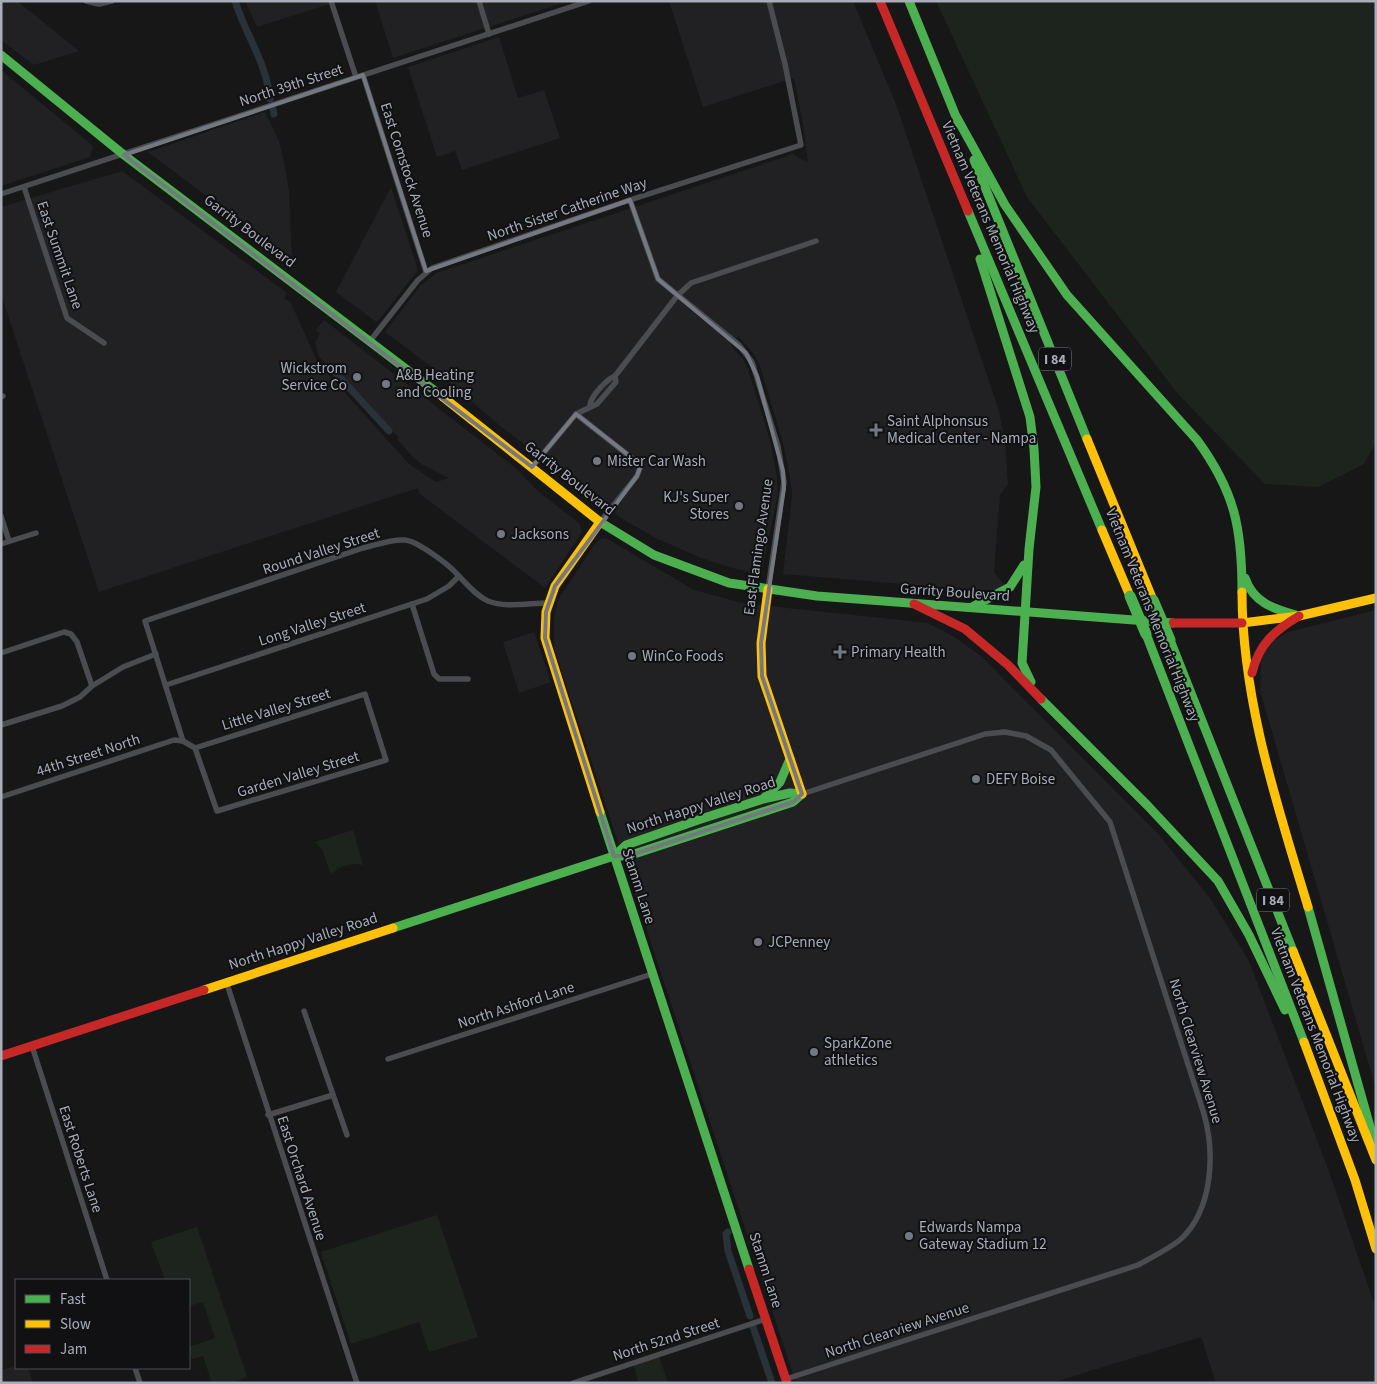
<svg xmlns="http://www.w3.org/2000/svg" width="1377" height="1384" viewBox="0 0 1377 1384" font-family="'Source Sans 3',sans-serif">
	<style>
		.built { fill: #212123 }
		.green { fill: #1d241e }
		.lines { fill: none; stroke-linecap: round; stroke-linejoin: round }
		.canal { stroke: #2a3239; stroke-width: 7 }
		.street { stroke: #4b4c50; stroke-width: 5.5 }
		.fast { stroke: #4caf50; stroke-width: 9 }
		.slow { stroke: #ffc107; stroke-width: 9 }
		.jam { stroke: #c62828; stroke-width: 9 }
		.fast-bridge { stroke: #4caf50; stroke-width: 11 }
		.marked { fill: none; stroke: #757880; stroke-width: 4; stroke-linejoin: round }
		.poi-dot { fill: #757880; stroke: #111113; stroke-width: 2 }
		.labels { text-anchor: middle; stroke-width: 4; stroke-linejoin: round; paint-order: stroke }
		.shield { fill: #111113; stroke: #7b7e86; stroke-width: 1 }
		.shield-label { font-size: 14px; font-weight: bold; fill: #a8adb8 }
		.street-label { font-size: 15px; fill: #a8adb8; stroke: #111113 }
		.poi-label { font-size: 15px; fill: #a8adb8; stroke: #111113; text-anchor: start }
	</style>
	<rect width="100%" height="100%" fill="#171717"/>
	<g class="built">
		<path d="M1,1h16l62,50 -45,14 -33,-25z"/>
		<path d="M245,1h94l-82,26z"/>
		<path d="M375,1h194l-176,57z"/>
		<path d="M669,1h184l43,103 103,307 6,31 3,42 -8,11 -6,78 11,12 -5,3 -14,3 -203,-17 9,-78 -2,-19 -6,-30 -24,-81 -6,-12 -16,-18 -7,10 12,13 5,10 22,71 7,37 1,17 -17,80 -25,-5 -35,-11 -43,-19 -34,-19 -124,-94 -67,-58 -48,-36 35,-46 16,-13 357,-119 15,9 -4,-33 -10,-52 -91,29z"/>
		<path d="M499,37l19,61 26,-8 16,48 -98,32 -7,-19 -18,6 -29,-90z"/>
		<path d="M1,70l92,76 -3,11 -89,29z"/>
		<path d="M265,112l14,29 5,21 5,29 3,69 -144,-108z"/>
		<path d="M122,171l165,122 -3,5 7,5 27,60 91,101 27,18 13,-4 -28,-14 -9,-8 -15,-17 1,-2 -41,-45 -22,-23 -3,2 -14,-16 -3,-13 5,-8 -4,-4 8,-10 193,149 22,23 40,31 3,9 -37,56 -125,-94 -2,-6 -319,104 -98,-298v-87z"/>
		<path d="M391,187l27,83 -40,51h-3l-39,-29z"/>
		<path d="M606,538l88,52 48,13 186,20 28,15 26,19 177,178 51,63 39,63 78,205 49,143v74h-160l-15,-46 -150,46h-255l-242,-735v-31l5,-19 36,-54 6,-5z"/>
		<path d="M1376,610v479l-116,-398 1,-31 10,-18 17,-10z"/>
		<path d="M534,632l17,50 -32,11 -16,-51z"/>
		<path d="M16,1366v2h12l5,15h-32v-13z"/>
	</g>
	<g class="green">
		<path d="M936,1h440v441l-12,22 -45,23 -54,-3 -87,-90 -151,-197z"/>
		<path d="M353,830l10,35c-10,-3 -26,1 -32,10l-8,-24 -8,-9z"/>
		<path d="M437,1215l41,122 -49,15 -10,-30 -68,22 -30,-92z"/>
		<path d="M197,1227l50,150 -18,6h-17l-9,-27 -11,3 -3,-12 26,-9 -12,-36 -14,4v-26h-24l-14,-38z"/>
		<path d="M659,1356l9,27h-29l-6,-19z"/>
	</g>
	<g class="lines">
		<g class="canal">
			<path d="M235,1c11,35 31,60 35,98"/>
			<path d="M273,109l1,5"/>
			<path d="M334,371l55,60"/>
			<path d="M728,1232l-2,2 2,17 22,65"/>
			<path d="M752,1324l20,59"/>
		</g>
		<g class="street">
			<path d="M86,1l13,3 13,-3"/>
			<path d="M331,1l25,76"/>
			<path d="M479,1l10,33"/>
			<path d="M363,75l63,197"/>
			<path d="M24,187l43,131 37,25"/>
			<path d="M1,194l588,-193"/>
			<path d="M630,200l28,79 81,66 13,17 26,84 6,36 -16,107"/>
			<path d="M370,341l48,-61 14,-12 198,-68 171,-55 -16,-81 -16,-63"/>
			<path d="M1,397l2,-1"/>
			<path d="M590,405c1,-9 16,-25 25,-29l62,-80 14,-13 125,-42"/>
			<path d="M576,414l62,49 2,5 -3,8 -37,46"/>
			<path d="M532,467l44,-53 21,-10 19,-22 -1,-6"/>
			<path d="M1,516l8,25"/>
			<path d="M1,544l35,-11"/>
			<path d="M412,604l22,70 5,5h29"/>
			<path d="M1,653l63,-21 7,2 6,8 15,44"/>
			<path d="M166,685l261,-86 22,-13 10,-10"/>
			<path d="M1,725l61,-19 18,-9 12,-11 31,-19 33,-13"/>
			<path d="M195,748l170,-54 21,66 -169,51 -22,-63 -12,-7 -38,-120 218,-73c13,-3 28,-9 42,-8 12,1 43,24 51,33 10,10 19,22 32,28 17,7 42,2 61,2"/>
			<path d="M1,797l173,-57 9,1"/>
			<path d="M226,981l131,402"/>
			<path d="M304,1011l43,124"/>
			<path d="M32,1046l75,234"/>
			<path d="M388,1059l264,-85"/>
			<path d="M268,1115l65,-20"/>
			<path d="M135,1368l5,15"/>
			<path d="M786,1379l352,-114c14,-8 31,-16 43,-26 32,-30 34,-86 23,-125l-94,-292 -59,-72 -25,-14 -21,-4 -20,2 -183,60"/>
			<path d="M573,1383l193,-64"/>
		</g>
		<g class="fast">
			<path d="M909,1l50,123"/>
			<path d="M1,55l123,100 319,242"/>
			<path d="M957,118l48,87 62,90 130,145c38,52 45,88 45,152"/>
			<path d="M974,160l113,279"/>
			<path d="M968,211l134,319"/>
			<path d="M980,259l50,158 4,32 2,38 -7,62 -7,114 9,19"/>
			<path d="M600,522l54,33 75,28 88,13 356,27"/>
			<path d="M1245,578c9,26 30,31 54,38"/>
			<path d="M972,607l38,-20 14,-22"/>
			<path d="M1146,634l158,408"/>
			<path d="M1170,640l123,311"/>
			<path d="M1041,699l107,107 70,75 31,54 36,75"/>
			<path d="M765,797l15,-15 10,-23"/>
			<path d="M600,812l149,457"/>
			<path d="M614,856l12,-11 75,-26 62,-20 27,-6 12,1"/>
			<path d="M1308,907l68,241"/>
			<path d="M393,928l221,-72h14l165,-54 9,-8"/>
		</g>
		<g class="slow">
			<path d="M443,397l157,125"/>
			<path d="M1087,439l66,161"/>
			<path d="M600,522l-45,64 -9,26 -1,26 55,174"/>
			<path d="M1102,530l28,66"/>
			<path d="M768,589l-7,54 1,33 40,118"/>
			<path d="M1242,592c0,108 35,212 66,315"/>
			<path d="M1242,623l57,-7 77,-18"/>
			<path d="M1293,951l83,209"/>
			<path d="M204,990l189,-62"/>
			<path d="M1304,1042l51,138 21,69"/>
		</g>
		<g class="jam">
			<path d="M880,1l88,210"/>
			<path d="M914,604l51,25 43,36 33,34"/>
			<path d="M1173,623h69"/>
			<path d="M1252,673c7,-29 22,-42 47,-57"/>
			<path d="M1,1056l203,-66"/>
			<path d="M749,1269l38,114"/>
		</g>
		<g class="fast-bridge">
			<path d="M1130,596l16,38"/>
			<path d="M1153,600l17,40"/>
		</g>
	</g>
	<path class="marked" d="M363,75l63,196 204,-71 28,79 88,74 11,23 26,95 1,17 -23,155 1,33 40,118 -9,8 -165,54h-14l-69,-218 1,-26 9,-26 82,-110 4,-11 -65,-51 -44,53 -408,-312z"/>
	<g class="poi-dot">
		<circle cx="357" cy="377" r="5"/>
		<circle cx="386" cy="384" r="5"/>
		<path d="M873.5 422.5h5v5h5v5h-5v5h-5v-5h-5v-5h5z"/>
		<circle cx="597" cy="461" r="5"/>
		<circle cx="739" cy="506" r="5"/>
		<circle cx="501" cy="534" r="5"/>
		<path d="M837.5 644.5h5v5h5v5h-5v5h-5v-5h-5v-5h5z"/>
		<circle cx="632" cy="656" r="5"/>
		<circle cx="976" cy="779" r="5"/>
		<circle cx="758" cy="942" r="5"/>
		<circle cx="814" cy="1052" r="5"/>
		<circle cx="909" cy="1236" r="5"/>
	</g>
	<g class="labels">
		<g class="shield">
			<rect x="1039" y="347.5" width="32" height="23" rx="4"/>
			<rect x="1257" y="888.5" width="32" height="23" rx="4"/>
		</g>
		<g class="shield-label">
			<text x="1055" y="364">I 84</text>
			<text x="1273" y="905">I 84</text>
		</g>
		<g class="street-label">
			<text transform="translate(291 85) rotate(-18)" y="5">North 39th Street</text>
			<text transform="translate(407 170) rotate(72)" y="5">East Comstock Avenue</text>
			<text transform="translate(567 209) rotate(-19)" y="5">North Sister Catherine Way</text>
			<text transform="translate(991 227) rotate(67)" y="5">Vietnam Veterans Memorial Highway</text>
			<text transform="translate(250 231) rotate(37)" y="5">Garrity Boulevard</text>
			<text transform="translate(60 255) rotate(71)" y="5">East Summit Lane</text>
			<text transform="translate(570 478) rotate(38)" y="5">Garrity Boulevard</text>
			<text transform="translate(758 547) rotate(-82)" y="5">East Flamingo Avenue</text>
			<text transform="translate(321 551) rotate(-18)" y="5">Round Valley Street</text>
			<text transform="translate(955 592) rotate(4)" y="5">Garrity Boulevard</text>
			<text transform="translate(1153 615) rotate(68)" y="5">Vietnam Veterans Memorial Highway</text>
			<text transform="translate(312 624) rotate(-18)" y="5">Long Valley Street</text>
			<text transform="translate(276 709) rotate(-17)" y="5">Little Valley Street</text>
			<text transform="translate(88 755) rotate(-18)" y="5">44th Street North</text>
			<text transform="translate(298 774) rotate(-17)" y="5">Garden Valley Street</text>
			<text transform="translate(701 805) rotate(-18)" y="5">North Happy Valley Road</text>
			<text transform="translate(639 886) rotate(72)" y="5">Stamm Lane</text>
			<text transform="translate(303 941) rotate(-18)" y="5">North Happy Valley Road</text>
			<text transform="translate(516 1005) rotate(-18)" y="5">North Ashford Lane</text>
			<text transform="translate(1316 1035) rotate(69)" y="5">Vietnam Veterans Memorial Highway</text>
			<text transform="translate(1196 1051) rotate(73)" y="5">North Clearview Avenue</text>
			<text transform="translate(81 1159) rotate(72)" y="5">East Roberts Lane</text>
			<text transform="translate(302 1178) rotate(72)" y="5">East Orchard Avenue</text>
			<text transform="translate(766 1270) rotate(72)" y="5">Stamm Lane</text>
			<text transform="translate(897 1330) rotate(-18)" y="5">North Clearview Avenue</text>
			<text transform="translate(666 1339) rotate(-18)" y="5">North 52nd Street</text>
		</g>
		<g class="poi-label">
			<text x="347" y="373" text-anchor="end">Wickstrom<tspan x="347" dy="17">Service Co</tspan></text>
			<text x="396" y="380">A&amp;B Heating<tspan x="396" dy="17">and Cooling</tspan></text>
			<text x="887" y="426">Saint Alphonsus<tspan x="887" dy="17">Medical Center - Nampa</tspan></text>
			<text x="607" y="466">Mister Car Wash</text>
			<text x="729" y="502" text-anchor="end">KJ's Super<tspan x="729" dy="17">Stores</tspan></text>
			<text x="511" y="539">Jacksons</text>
			<text x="851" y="657">Primary Health</text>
			<text x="642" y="661">WinCo Foods</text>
			<text x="986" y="784">DEFY Boise</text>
			<text x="768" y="947">JCPenney</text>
			<text x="824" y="1048">SparkZone<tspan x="824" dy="17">athletics</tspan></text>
			<text x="919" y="1232">Edwards Nampa<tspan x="919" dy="17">Gateway Stadium 12</tspan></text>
		</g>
	</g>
	<rect width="1377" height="1384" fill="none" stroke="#a8adb8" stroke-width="5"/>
	<rect x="15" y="1279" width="175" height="90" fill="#111113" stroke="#4d4f55"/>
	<rect x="25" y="1295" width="25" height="8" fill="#4caf50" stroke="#4d4f55"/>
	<text x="60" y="1304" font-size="15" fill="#a8adb8">Fast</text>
	<rect x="25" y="1320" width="25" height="8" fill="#ffc107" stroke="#4d4f55"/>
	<text x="60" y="1329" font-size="15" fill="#a8adb8">Slow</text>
	<rect x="25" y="1345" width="25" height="8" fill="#c62828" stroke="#4d4f55"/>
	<text x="60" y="1354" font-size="15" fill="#a8adb8">Jam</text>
</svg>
